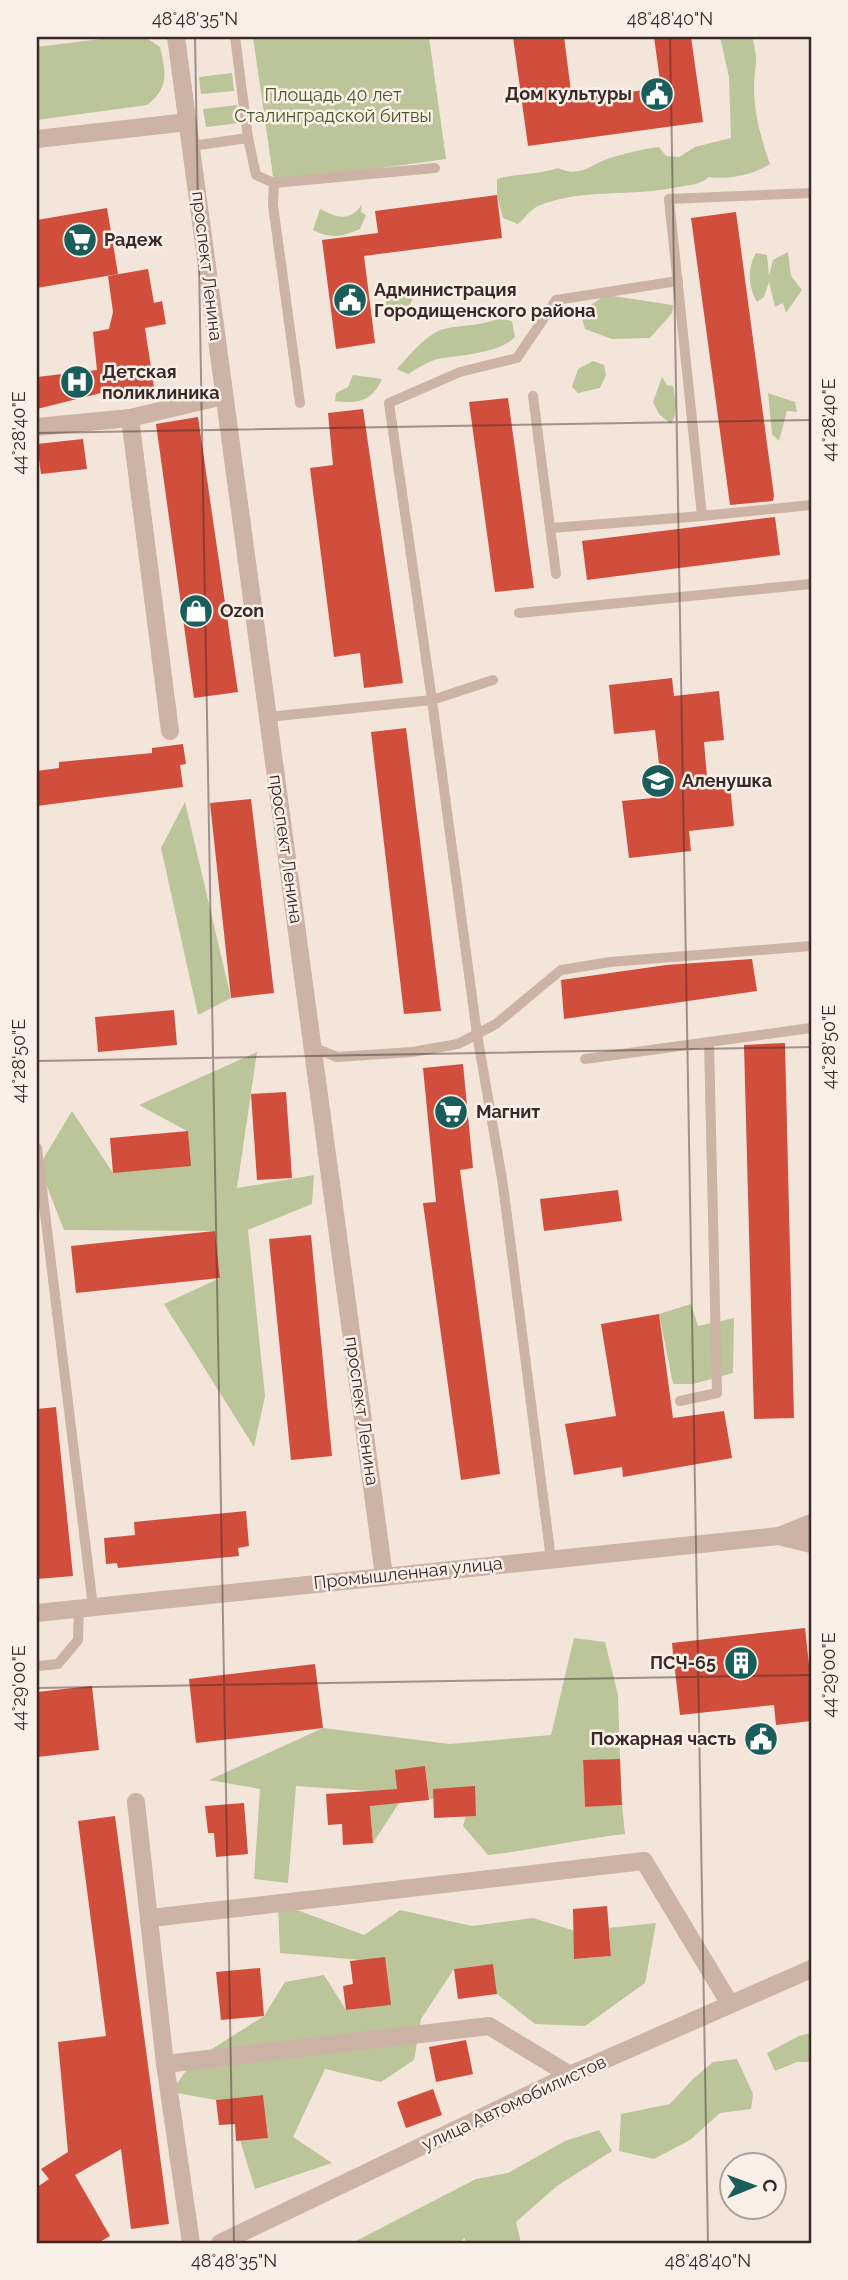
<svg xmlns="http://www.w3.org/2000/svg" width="848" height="2280" viewBox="0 0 848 2280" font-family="Raleway,sans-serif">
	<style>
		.green { fill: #bbc599 }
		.building { fill: #d14e3c }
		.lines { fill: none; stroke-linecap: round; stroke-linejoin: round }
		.service { stroke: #cdb3a5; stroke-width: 10 }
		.minor { stroke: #cdb3a5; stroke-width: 18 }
		.ticks { fill: none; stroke: #392a27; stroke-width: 2; stroke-opacity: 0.45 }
		.labels { text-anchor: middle; stroke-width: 5; stroke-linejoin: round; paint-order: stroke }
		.poi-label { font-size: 18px; font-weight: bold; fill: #392a27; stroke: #fbf0e8; text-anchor: start }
		.park-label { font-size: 18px; fill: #4d5928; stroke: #fbf0e8 }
		.street-label { font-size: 18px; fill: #392a27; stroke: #fbf0e8 }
		.neatline { fill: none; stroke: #392a27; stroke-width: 2.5 }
		.ticks-label { font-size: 18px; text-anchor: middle; fill: #392a27 }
	</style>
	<rect width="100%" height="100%" fill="#f4e5db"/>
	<g class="green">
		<path d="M116,37h29l15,10c6,26 9,41 -13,58l-110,15v-73z"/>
		<path d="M253,37h176l17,122 -172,24z"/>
		<path d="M720,37h32c7,25 3,26 2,49 0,27 7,53 16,78 -17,11 -42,16 -61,13 -11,9 -22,8 -36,11 -45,9 -92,0 -135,18 -7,3 -14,13 -20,18l-15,-6 -6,-23v-16c21,-6 40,-4 61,-11 22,10 32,-3 52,-10 16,-5 32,-9 49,-11l7,9 13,1 16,-10 36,-9 -2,-61z"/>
		<path d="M232,73l2,18 -33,3 -2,-17z"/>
		<path d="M237,105l2,18 -33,4 -3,-18z"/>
		<path d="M362,204l-1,8 5,3 -6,14c-19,8 -29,10 -47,1l7,-21c17,9 31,13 42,-5z"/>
		<path d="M788,252l3,24 11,14 -16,23 -3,-10 -8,4 -6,-25 -5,15 -7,5c-9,-15 -10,-34 -1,-49l11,2 2,21 4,-16z"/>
		<path d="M409,285h7c-3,15 -7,27 -22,33l-12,-3 7,-22 12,1z"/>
		<path d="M606,295l67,10 -1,8 -22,25 -38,1 -27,-10 -5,-17z"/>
		<path d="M499,318l13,3 3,16c-16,17 -55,18 -77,22 -10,2 -21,10 -30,15l-11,-5c13,-14 29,-35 47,-40 19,-5 37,-2 55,-11z"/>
		<path d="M593,361l11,4 2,10 -6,13 -22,5 -6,-6 6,-18z"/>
		<path d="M353,375l29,4c-10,23 -25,25 -47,22l1,-8 12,-6z"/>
		<path d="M662,377l5,8 6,1c3,13 5,27 -2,38l-12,-10 -6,-12z"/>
		<path d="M768,393l27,9 2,10 -10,-1 -8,30 -7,-7z"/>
		<path d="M185,802l46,196 -33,17 -37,-167z"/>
		<path d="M257,1052l-20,136 77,-13 -2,29 -64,26 17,166 -11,51 -90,-143 56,-26 -5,-47 -151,-1 -25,-64 33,-55 41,62 74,-42 -48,-26z"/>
		<path d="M691,1304l7,22 36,-8 -1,55 -40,11h-20l-14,-70z"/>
		<path d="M574,1638l31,4 13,53 2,64 -37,2 2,46 37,-2 3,29c-46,5 -91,16 -137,21l-25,-29 11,-39 -45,13 -4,-33 -29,3 3,33 -26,40 -4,-52 -73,-5 -8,97 -34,-4 6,-90 -51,-9 114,-52 127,16 101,-9z"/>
		<path d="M278,1903l86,32 36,-25 72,16 61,-8 42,13 -1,28 37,-3 -2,-28 47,-5 -11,60 -60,43 -50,-2 -38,-30 -4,-30 -39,5 -33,50 -7,41 -33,22 -56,-13 -32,68 39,26 -77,26 -20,-65 33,14 -5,-43 -47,5 -45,-8 22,-31 71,-45 21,-34 39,-7 22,35 45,-5 -30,-45 -81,-7z"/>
		<path d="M811,2033v29h-14l-22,9 -8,-18 32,-17z"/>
		<path d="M737,2059l16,35 -2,15 -31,4 -30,27 -36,19 -35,-8 2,-37 49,-10 23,-25 20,-17z"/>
		<path d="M599,2130l13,21 -55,35 -41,36 5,21h-56v-5l-7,5h-106l124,-64 32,-6 57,-32z"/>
	</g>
	<g class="building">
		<path d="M513,37h51l8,62 89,-11 -7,-51h37l12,85 -175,24z"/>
		<path d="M497,195l5,43 -138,18 11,87 -39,6 -14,-109 56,-7 -3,-22z"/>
		<path d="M107,208l11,66 -81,14v-68z"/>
		<path d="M736,212l38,284 -1,5 -43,4 -39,-287z"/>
		<path d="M148,269l6,34 8,-2 4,23 -21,4 9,59 -53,6 -64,16v-32l60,-7 -4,-38 16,-3 4,-17 -5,-36z"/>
		<path d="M508,398l26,190 -39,4 -26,-190z"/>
		<path d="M363,409l40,274 -39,5 -4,-35 -26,4 -24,-189 23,-3 -5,-52z"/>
		<path d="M198,417l40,275 -44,6 -38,-274z"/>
		<path d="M83,439l4,30 -46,5 -4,-30z"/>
		<path d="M775,517l5,38 -193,25 -5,-39z"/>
		<path d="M672,678l2,18 45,-5 5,49 -20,2 3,35 22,-2 5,51 -45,5 2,20 -62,7 -7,-57 41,-4 -8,-67 -41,4 -5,-49z"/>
		<path d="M406,728l35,283 -37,3 -33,-282z"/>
		<path d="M183,744l3,20 -6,1 3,22 -146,19v-35l22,-3v-6l93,-9v-5z"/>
		<path d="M251,799l23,194 -43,5 -21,-195z"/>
		<path d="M752,959l5,32 -193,28 -3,-39 105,-15z"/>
		<path d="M174,1010l3,35 -79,7 -3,-35z"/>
		<path d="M785,1043l9,375 -40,1 -10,-374z"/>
		<path d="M463,1064l10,104 -13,2 40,304 -39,6 -38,-277 13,-1 -13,-134z"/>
		<path d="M286,1092l6,86 -35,2 -6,-86z"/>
		<path d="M188,1131l3,35 -78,7 -3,-35z"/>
		<path d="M618,1190l4,31 -78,10 -4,-32z"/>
		<path d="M215,1231l5,47 -144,15 -5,-47z"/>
		<path d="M311,1235l21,221 -41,4 -22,-221z"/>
		<path d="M659,1314l14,104 51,-7 8,47 -109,19 -1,-10 -48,8 -9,-51 51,-8 -15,-92z"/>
		<path d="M56,1407l17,169 -36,3v-170z"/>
		<path d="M246,1511l3,35 -11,2 1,8 -121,12 -1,-5 -11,1 -2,-26 31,-3 -1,-13z"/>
		<path d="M805,1628l6,55v38l-35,4 -2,-20 -94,10 -8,-72z"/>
		<path d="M315,1664l8,64 -127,15 -7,-64z"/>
		<path d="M92,1686l7,64 -62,7v-65z"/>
		<path d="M620,1759l2,46 -37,2 -2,-47z"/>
		<path d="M425,1766l4,34 -59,6 3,37 -30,2 -1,-21 -14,1 -2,-31 71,-5 -2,-19z"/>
		<path d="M475,1786l1,30 -42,2 -1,-29z"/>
		<path d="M244,1803l4,51 -32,3 -2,-24h-6l-3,-27z"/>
		<path d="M115,1816l54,408 -38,5 -10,-80 -46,26 35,61 -12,7h-61v-56l12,-8 -8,-10 27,-17 -10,-110 48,-6 -28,-215z"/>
		<path d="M607,1906l4,50 -37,3 -1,-50z"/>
		<path d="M385,1957l6,48 -45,5 -3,-24 10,-2 -3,-23z"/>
		<path d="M493,1964l4,30 -39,5 -4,-30z"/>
		<path d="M260,1968l4,48 -43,4 -5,-48z"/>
		<path d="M466,2040l7,34 -37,8 -7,-35z"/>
		<path d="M433,2089l9,26 -36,13 -9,-26z"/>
		<path d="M263,2095l5,43 -32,3 -1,-17 -16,1 -3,-25z"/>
	</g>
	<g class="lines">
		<g class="service">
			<path d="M248,138l8,37 18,8 161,-15"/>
			<path d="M191,146l57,-8 -13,-101"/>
			<path d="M274,183l-1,22 27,198"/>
			<path d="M811,193l-142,6 33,317 109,-11"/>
			<path d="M533,396l23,178"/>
			<path d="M552,528l150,-12"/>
			<path d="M519,613l292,-29"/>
			<path d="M493,680l-61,20 -43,-297 71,-31 57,-14 39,-58 122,-19"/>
			<path d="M268,717l164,-17 45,334 26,151 48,374"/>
			<path d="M312,1047l25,10 75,-5 46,-8 38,-20 65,-54 49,-8 201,-16"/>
			<path d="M585,1059l124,-17"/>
			<path d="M37,1148l56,459"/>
			<path d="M680,1401l37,-8 -8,-351 102,-14"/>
			<path d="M37,1666l21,-2 20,-24 1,-32"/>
		</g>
		<g class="minor">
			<path d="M176,37l208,1539"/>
			<path d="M37,139l151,-17"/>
			<path d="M130,418l40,313"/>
			<path d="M37,427l93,-9 93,-22"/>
			<path d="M782,1537l29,7"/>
			<path d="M37,1613l742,-77 32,-13"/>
			<path d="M136,1802l29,262 26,179"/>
			<path d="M151,1918l493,-57 86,143"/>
			<path d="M165,2064l324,-38 81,49"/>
			<path d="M220,2243l350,-168 241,-106"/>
		</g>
	</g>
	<path class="ticks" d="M195,37l39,2206M670,37l38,2206M37,433l774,-13M37,1061l774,-14M37,1688l774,-13"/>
	<defs>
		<g id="civic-disc" transform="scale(1.75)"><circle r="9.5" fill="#195e5a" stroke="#fbf0e8"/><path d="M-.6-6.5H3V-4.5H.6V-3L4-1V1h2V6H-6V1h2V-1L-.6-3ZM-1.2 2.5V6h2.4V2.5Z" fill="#fff"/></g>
		<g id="supermarket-disc" transform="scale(1.75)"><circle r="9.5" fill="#195e5a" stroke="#fbf0e8"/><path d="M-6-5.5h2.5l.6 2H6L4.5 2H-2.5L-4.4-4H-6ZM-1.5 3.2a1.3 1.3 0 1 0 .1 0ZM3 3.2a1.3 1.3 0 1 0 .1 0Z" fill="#fff"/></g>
		<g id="hospital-disc" transform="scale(1.75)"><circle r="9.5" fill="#195e5a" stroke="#fbf0e8"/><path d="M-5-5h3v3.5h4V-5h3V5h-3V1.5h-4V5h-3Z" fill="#fff"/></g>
		<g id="shop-disc" transform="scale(1.75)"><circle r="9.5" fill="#195e5a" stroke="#fbf0e8"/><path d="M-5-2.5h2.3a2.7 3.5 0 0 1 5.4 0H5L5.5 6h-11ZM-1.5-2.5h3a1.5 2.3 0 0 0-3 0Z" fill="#fff"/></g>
		<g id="school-disc" transform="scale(1.75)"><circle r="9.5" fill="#195e5a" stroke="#fbf0e8"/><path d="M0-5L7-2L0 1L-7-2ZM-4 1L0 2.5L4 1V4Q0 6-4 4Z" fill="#fff"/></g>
		<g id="building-disc" transform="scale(1.75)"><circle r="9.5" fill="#195e5a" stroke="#fbf0e8"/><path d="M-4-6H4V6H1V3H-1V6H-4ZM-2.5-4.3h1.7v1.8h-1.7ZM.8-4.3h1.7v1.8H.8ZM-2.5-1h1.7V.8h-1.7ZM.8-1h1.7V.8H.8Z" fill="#fff"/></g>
	</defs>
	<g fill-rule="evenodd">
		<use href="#civic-disc" x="657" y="94"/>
		<use href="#supermarket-disc" x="80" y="240"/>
		<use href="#civic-disc" x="350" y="300"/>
		<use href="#hospital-disc" x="77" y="382"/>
		<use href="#shop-disc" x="196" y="611"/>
		<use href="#school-disc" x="658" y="781"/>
		<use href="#supermarket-disc" x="451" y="1112"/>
		<use href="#building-disc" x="741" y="1663"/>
		<use href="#civic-disc" x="761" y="1739"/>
	</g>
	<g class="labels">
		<g class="poi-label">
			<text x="632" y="100" text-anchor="end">Дом культуры</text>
			<text x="104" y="246">Радеж</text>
			<text x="374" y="296">Администрация<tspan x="374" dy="21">Городищенского района</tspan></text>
			<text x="102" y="378">Детская<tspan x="102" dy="21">поликлиника</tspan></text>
			<text x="220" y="617">Ozon</text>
			<text x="682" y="787">Аленушка</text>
			<text x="476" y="1118">Магнит</text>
			<text x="716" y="1669" text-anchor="end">ПСЧ-65</text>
			<text x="736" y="1745" text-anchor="end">Пожарная часть</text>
		</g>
		<g class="park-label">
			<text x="333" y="101">Площадь 40 лет<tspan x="333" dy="21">Сталинградской битвы</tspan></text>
		</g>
		<g class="street-label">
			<text transform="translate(207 266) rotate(83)" y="6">проспект Ленина</text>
			<text transform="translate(286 849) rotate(82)" y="6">проспект Ленина</text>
			<text transform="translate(362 1411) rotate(82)" y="6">проспект Ленина</text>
			<text transform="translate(408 1573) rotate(-6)" y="6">Промышленная улица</text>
			<text transform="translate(514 2103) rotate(-25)" y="6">улица Автомобилистов</text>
		</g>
	</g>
	<rect width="848" height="2280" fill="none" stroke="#fbf0e8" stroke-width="77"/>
	<g transform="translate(753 2186) rotate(89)"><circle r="33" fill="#fbf0e8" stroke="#ada19b" stroke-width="2"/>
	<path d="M0-5L12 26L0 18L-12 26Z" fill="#195e5a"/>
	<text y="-10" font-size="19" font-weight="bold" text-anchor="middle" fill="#392a27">С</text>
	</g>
	<rect x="38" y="38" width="772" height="2204" class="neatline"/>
	<g class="ticks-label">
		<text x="195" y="25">48°48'35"N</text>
		<text x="670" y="25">48°48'40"N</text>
		<text transform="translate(829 420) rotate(-90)" y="6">44°28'40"E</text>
		<text transform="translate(19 433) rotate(-90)" y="6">44°28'40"E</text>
		<text transform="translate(829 1047) rotate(-90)" y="6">44°28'50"E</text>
		<text transform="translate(19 1061) rotate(-90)" y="6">44°28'50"E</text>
		<text transform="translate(829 1675) rotate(-90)" y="6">44°29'00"E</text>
		<text transform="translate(19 1688) rotate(-90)" y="6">44°29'00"E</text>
		<text x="234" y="2267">48°48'35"N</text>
		<text x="708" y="2267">48°48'40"N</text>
	</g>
</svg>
